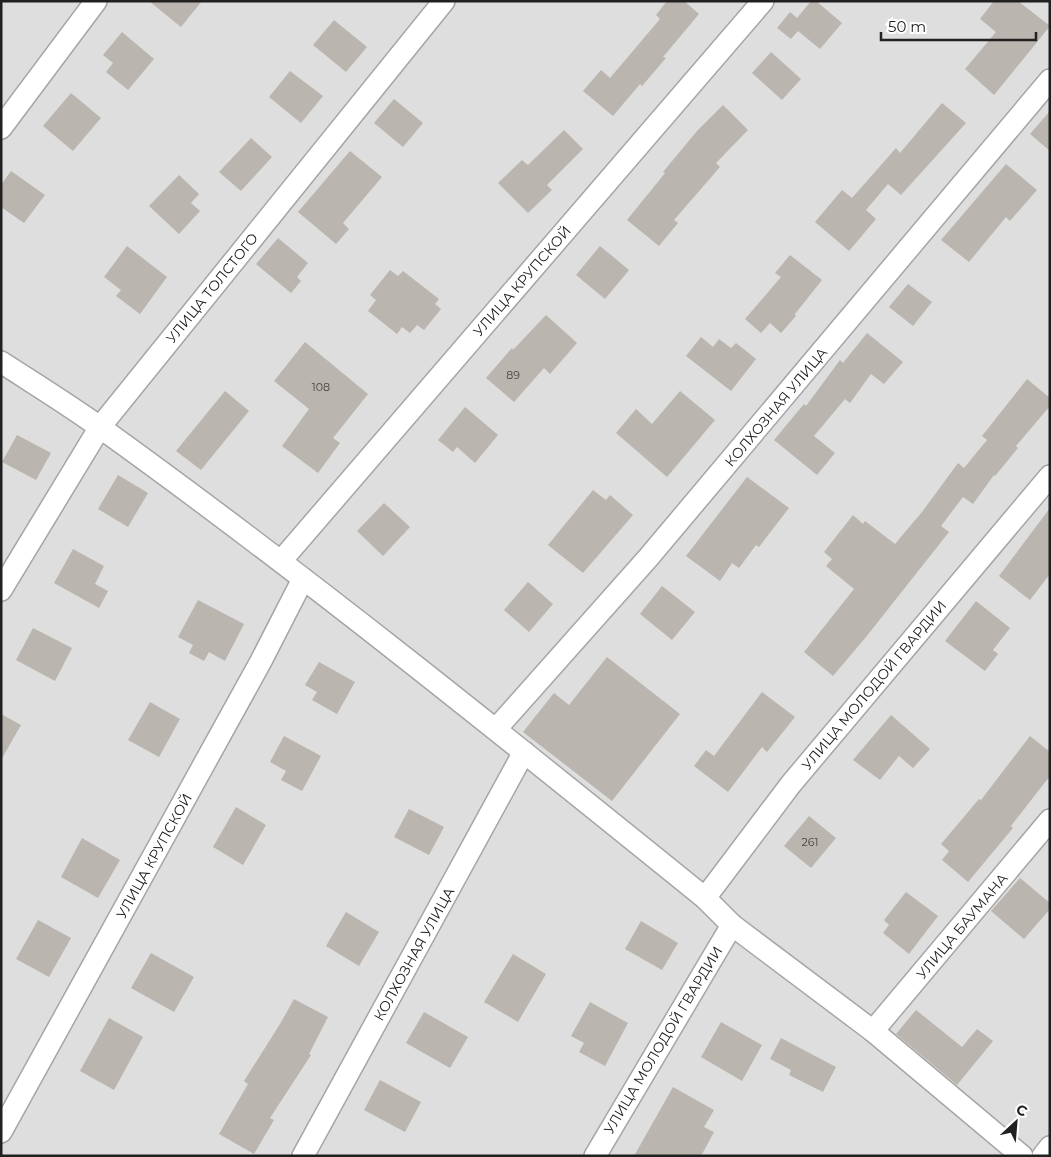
<svg xmlns="http://www.w3.org/2000/svg" width="1051" height="1157" viewBox="0 0 1051 1157" font-family="Montserrat,sans-serif">
	<style>
		.residential { fill: #dfdede }
		.building { fill: #bab5ae }
		.lines { fill: none; stroke-linecap: round; stroke-linejoin: round }
		.street-casing { stroke: #a5a5a5; stroke-width: 24 }
		.street { stroke: #fff; stroke-width: 21 }
		.labels { text-anchor: middle; stroke-width: 4; stroke-linejoin: round; paint-order: stroke }
		.number-label { font-size: 11px; fill: #474644 }
		.street-label { font-size: 14px; fill: #212121; stroke: #fff }
	</style>
	<rect width="100%" height="100%" fill="#f1efe9"/>
	<rect class="residential" x="1" y="1" width="1049" height="1155"/>
	<g class="building">
		<path d="M149,1h53l-21,26z"/>
		<path d="M667,1h17l15,13 -36,43 3,1 -24,28 -2,-2 -27,32 -30,-25 18,-21 9,8 50,-59 -4,-4z"/>
		<path d="M811,1h5l26,22 -22,26 -22,-18 -7,8 -14,-11 13,-16 7,6z"/>
		<path d="M994,1h24l32,25 -56,69 -29,-26 31,-37 -16,-13z"/>
		<path d="M334,20l33,27 -21,25 -33,-27z"/>
		<path d="M122,32l32,27 -26,31 -22,-18 7,-9 -10,-8z"/>
		<path d="M771,52l30,27 -19,21 -30,-27z"/>
		<path d="M290,71l33,25 -22,27 -32,-26z"/>
		<path d="M71,93l30,25 -28,33 -30,-25z"/>
		<path d="M394,99l29,24 -20,24 -29,-24z"/>
		<path d="M942,103l24,20 -65,72 -13,-11 -22,26 10,9 -27,32 -34,-29 27,-32 10,8 44,-50 4,5z"/>
		<path d="M723,105l25,25 -32,33 4,4 -46,53 4,3 -19,23 -32,-26 38,-47 -2,-1 34,-41z"/>
		<path d="M1050,111v40l-20,-17z"/>
		<path d="M564,130l19,19 -36,36 5,5 -24,23 -30,-30 24,-23 6,5z"/>
		<path d="M251,138l21,19 -31,34 -22,-19z"/>
		<path d="M350,151l32,26 -39,46 6,6 -13,15 -38,-32z"/>
		<path d="M1006,164l31,26 -27,31 -4,-4 -37,45 -28,-22z"/>
		<path d="M11,171l34,24 -21,28 -23,-16v-22z"/>
		<path d="M179,175l20,19 -8,9 9,8 -21,23 -30,-28z"/>
		<path d="M278,238l30,25 -11,14 4,4 -10,12 -35,-29z"/>
		<path d="M127,246l40,31 -27,37 -24,-18 5,-6 -17,-13z"/>
		<path d="M600,246l29,24 -24,29 -29,-24z"/>
		<path d="M790,255l32,25 -27,34 1,2 -15,17 -11,-10 -9,10 -16,-14 36,-42 -6,-4z"/>
		<path d="M390,270l8,6 5,-5 36,28 -4,5 6,5 -17,21 -7,-5 -7,8 -8,-6 -5,7 -29,-23 8,-11 -6,-5z"/>
		<path d="M908,284l24,18 -19,24 -24,-19z"/>
		<path d="M546,315l31,28 -27,31 -6,-6 -30,34 -28,-24 26,-30 1,2z"/>
		<path d="M867,333l36,29 -19,22 -13,-10 -21,29 -5,-4 -31,37 21,17 -18,22 -43,-35 30,-36 2,2 34,-46 3,3z"/>
		<path d="M701,337l12,10 6,-8 12,9 5,-5 20,16 -25,32 -45,-35z"/>
		<path d="M305,342l63,52 -35,44 7,5 -22,30 -36,-27 27,-37 -35,-28z"/>
		<path d="M1027,379l23,19v8l-34,40 2,2 -23,28 -1,-1 -21,29 -10,-7 -22,29 8,6 -83,105 -33,39 -29,-24 50,-63 -28,-23 6,-7 -8,-7 29,-37 10,9 2,-3 30,23 27,-32 36,-49 6,5 23,-28 -5,-4z"/>
		<path d="M225,391l24,20 -48,59 -25,-19z"/>
		<path d="M680,391l35,29 -48,57 -51,-44 20,-24 16,15z"/>
		<path d="M465,407l33,28 -23,28 -18,-16 -4,5 -15,-12z"/>
		<path d="M17,435l34,18 -15,27 -34,-18z"/>
		<path d="M118,475l30,18 -20,34 -30,-18z"/>
		<path d="M747,477l42,31 -30,39 -3,-2 -17,23 -7,-5 -12,18 -34,-25z"/>
		<path d="M593,490l13,10 4,-5 23,20 -50,58 -35,-28z"/>
		<path d="M384,503l26,24 -27,29 -26,-25z"/>
		<path d="M1050,508v66l-20,26 -31,-24z"/>
		<path d="M73,549l31,17 -9,18 13,7 -9,17 -45,-25z"/>
		<path d="M528,582l25,22 -24,28 -25,-22z"/>
		<path d="M662,586l33,26 -23,28 -32,-26z"/>
		<path d="M198,600l46,24 -19,37 -16,-9 -5,9 -15,-8 4,-8 -15,-8z"/>
		<path d="M976,601l34,27 -17,22 5,4 -13,17 -40,-30z"/>
		<path d="M33,628l39,20 -17,33 -39,-21z"/>
		<path d="M607,657l73,57 -68,87 -89,-69 31,-39 15,12z"/>
		<path d="M319,662l36,20 -18,32 -25,-14 5,-8 -12,-7z"/>
		<path d="M762,692l33,25 -28,35 -5,-5 -34,45 -34,-26 12,-16 8,6z"/>
		<path d="M150,702l30,17 -21,38 -31,-17z"/>
		<path d="M1,714l20,11 -20,35z"/>
		<path d="M891,715l39,34 -17,19 -14,-12 -19,24 -27,-20z"/>
		<path d="M284,736l37,20 -19,35 -21,-11 5,-9 -16,-9z"/>
		<path d="M1030,736l20,16v24l-39,50 2,2 -45,54 -26,-22 7,-9 -8,-7 38,-45 2,1z"/>
		<path d="M236,807l30,18 -23,40 -30,-18z"/>
		<path d="M409,809l35,18 -15,28 -35,-18z"/>
		<path d="M809,816l27,22 -25,30 -27,-22z"/>
		<path d="M82,838l38,22 -22,38 -37,-21z"/>
		<path d="M1020,878l30,25v6l-26,30 -33,-28z"/>
		<path d="M906,892l32,24 -29,38 -26,-21 6,-8 -5,-5z"/>
		<path d="M346,912l33,20 -20,34 -33,-20z"/>
		<path d="M38,920l33,18 -22,39 -33,-18z"/>
		<path d="M641,921l37,22 -16,27 -37,-21z"/>
		<path d="M151,953l43,24 -20,35 -43,-24z"/>
		<path d="M513,954l33,20 -28,48 -34,-20z"/>
		<path d="M294,999l34,18 -19,37 2,1 -41,63 4,2 -20,34 -35,-20 29,-50 -4,-3 36,-57z"/>
		<path d="M590,1002l38,21 -23,43 -26,-14 5,-9 -13,-7z"/>
		<path d="M916,1010l46,37 15,-18 16,12 -36,44 -61,-51z"/>
		<path d="M424,1012l44,25 -18,31 -44,-25z"/>
		<path d="M109,1018l34,19 -29,53 -34,-19z"/>
		<path d="M721,1022l41,23 -20,36 -41,-24z"/>
		<path d="M781,1038l55,29 -13,25 -34,-17 2,-5 -21,-11z"/>
		<path d="M380,1080l41,22 -16,30 -41,-22z"/>
		<path d="M673,1087l41,23 -10,17 10,5 -13,24h-67z"/>
	</g>
	<g class="lines">
		<g class="street-casing">
			<g id="street">
				<path d="M1,128l95,-127"/>
				<path d="M1,362c34,22 68,43 100,66 207,149 406,310 604,470l27,27 141,106 149,125"/>
				<path d="M281,561l482,-560"/>
				<path d="M1,590l99,-163 344,-426"/>
				<path d="M496,729l152,-171 402,-478"/>
				<path d="M705,898l86,-114 259,-308"/>
				<path d="M873,1031l177,-211"/>
				<path d="M1,1132l260,-471 42,-82"/>
				<path d="M303,1156l221,-404"/>
				<path d="M595,1156l137,-231"/>
				<path d="M1043,1156l7,-9"/>
			</g>
		</g>
		<use href="#street" class="street"/>
	</g>
	<g class="labels">
		<g class="number-label">
			<text x="513" y="379">89</text>
			<text x="321" y="391">108</text>
			<text x="810" y="846">261</text>
		</g>
		<g class="street-label">
			<text transform="translate(522 281) rotate(-49)" y="5">УЛИЦА КРУПСКОЙ</text>
			<text transform="translate(212 288) rotate(-51)" y="5">УЛИЦА ТОЛСТОГО</text>
			<text transform="translate(776 407) rotate(-50)" y="5">КОЛХОЗНАЯ УЛИЦА</text>
			<text transform="translate(874 685) rotate(-50)" y="5">УЛИЦА МОЛОДОЙ ГВАРДИИ</text>
			<text transform="translate(154 856) rotate(-61)" y="5">УЛИЦА КРУПСКОЙ</text>
			<text transform="translate(962 926) rotate(-50)" y="5">УЛИЦА БАУМАНА</text>
			<text transform="translate(414 954) rotate(-61)" y="5">КОЛХОЗНАЯ УЛИЦА</text>
			<text transform="translate(663 1040) rotate(-59)" y="5">УЛИЦА МОЛОДОЙ ГВАРДИИ</text>
		</g>
	</g>
	<rect width="1051" height="1157" fill="none" stroke="#212121" stroke-width="5"/>
	<g transform="translate(1016 1122) rotate(26)" stroke="#ffffff" stroke-width="4" paint-order="stroke">
	<path d="M0-4L9 19L0 12L-9 19Z" fill="#212121"/>
	<text y="-8" font-size="14" font-weight="bold" text-anchor="middle" fill="#212121">С</text>
	</g>
	<path d="M881 32v8h155v-8" fill="none" stroke="#212121" stroke-width="2.5"/>
	<text x="888" y="32" font-size="15" fill="#212121" stroke="#ffffff" stroke-width="4" paint-order="stroke">50 m</text>
</svg>
